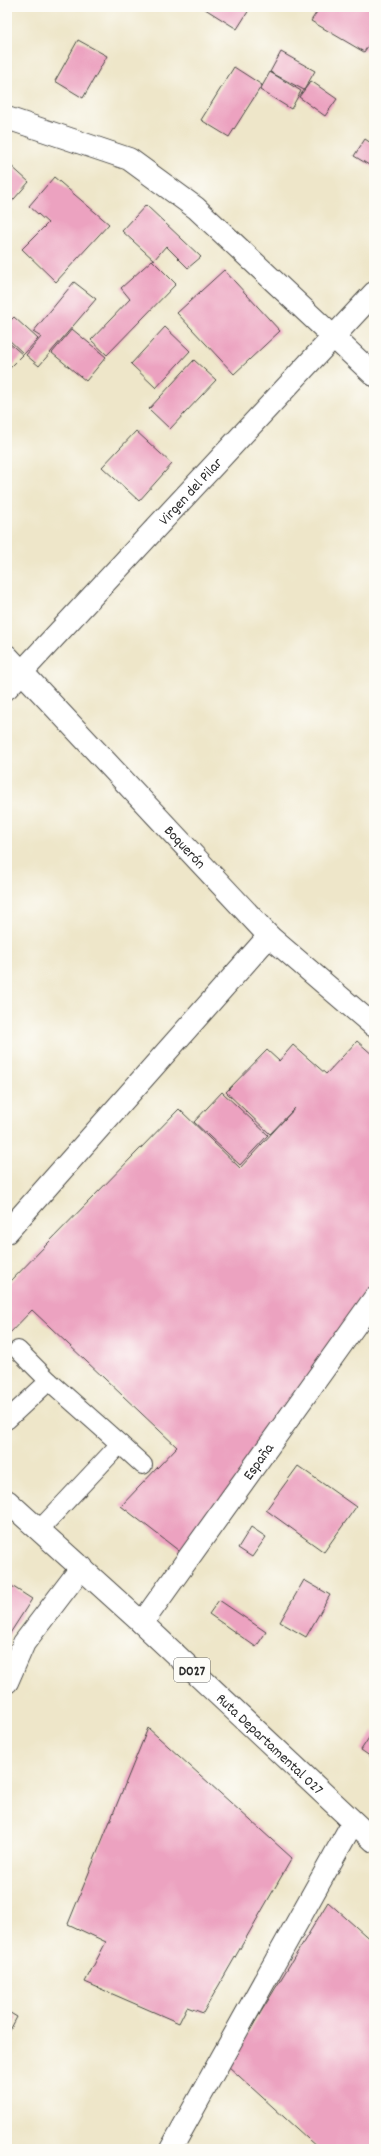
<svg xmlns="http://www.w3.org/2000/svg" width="381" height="2156" viewBox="0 0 381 2156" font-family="Dekko,sans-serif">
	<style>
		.building { fill: #eca2c0 }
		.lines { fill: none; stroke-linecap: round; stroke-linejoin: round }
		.lane-casing { stroke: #484743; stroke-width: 20 }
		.street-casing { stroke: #484743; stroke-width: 24 }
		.secondary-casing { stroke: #484743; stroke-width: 24 }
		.primary-casing { stroke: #484743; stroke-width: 24 }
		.lane { stroke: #fff; stroke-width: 18 }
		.street { stroke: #fff; stroke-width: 22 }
		.secondary { stroke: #fff; stroke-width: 22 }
		.primary { stroke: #fff; stroke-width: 22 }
		.labels { text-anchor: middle; stroke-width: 3.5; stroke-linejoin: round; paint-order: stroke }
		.shield { fill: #fdfcf7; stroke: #6a6a68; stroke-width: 1 }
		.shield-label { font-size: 14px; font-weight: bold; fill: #2b2b2b }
		.street-label { font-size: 15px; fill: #2b2b2b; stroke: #fdfcf7 }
	</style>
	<rect width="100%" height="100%" fill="#fdfcf7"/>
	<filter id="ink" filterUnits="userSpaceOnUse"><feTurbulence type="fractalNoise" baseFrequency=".025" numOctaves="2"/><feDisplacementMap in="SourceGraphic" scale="8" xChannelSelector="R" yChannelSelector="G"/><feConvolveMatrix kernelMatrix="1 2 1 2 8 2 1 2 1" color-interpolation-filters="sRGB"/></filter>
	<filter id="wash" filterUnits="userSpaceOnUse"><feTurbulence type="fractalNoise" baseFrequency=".012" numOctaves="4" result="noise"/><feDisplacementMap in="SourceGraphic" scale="16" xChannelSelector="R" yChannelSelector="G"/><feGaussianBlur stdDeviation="0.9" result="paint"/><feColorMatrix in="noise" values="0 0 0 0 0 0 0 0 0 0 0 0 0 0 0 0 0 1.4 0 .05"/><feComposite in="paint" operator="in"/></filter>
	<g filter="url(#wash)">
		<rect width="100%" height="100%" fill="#eee6c9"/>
		<g id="blocks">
			<g class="building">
				<path d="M202,7h42l5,3 -12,19z"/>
				<path d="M320,7h54v30l-10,15 -53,-31z"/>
				<path d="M78,40l29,16 -24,42 -28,-17z"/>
				<path d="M281,52l34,19 -11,19 -34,-18z"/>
				<path d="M234,67l28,18 -33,52 -28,-17z"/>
				<path d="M270,72l31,19 -10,18 -31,-19z"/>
				<path d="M311,81l26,18 -12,17 -26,-19z"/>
				<path d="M365,139l9,6v23l-20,-12z"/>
				<path d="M9,164l20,18 -22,25v-40z"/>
				<path d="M54,177l55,47 -53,58 -34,-33 26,-26 -19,-17z"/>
				<path d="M146,205l55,52 -13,11 -22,-22 -12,14 -32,-29z"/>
				<path d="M152,260l24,24 -69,71 -16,-15 39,-41 -9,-11z"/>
				<path d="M224,270l56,61 -46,43 -57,-61z"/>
				<path d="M74,282l22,17 -57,67 -13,-11 15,-18 -8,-5z"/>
				<path d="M14,317l24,22 -14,15 -17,-16v-14z"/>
				<path d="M165,327l25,24 -34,37 -25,-24z"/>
				<path d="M72,329l34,28 -20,24 -34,-28z"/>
				<path d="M7,341l16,14 -14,14 -2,-2z"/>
				<path d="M194,360l22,20 -46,49 -21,-20z"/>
				<path d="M136,431l36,33 -33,37 -37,-34z"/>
				<path d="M357,1041l17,15v234l-191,264 -62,-48 56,-59 -145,-137 -25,26v-51l172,-176 61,59 55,-60 -25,26 -44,-42 41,-42 12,11 14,-16 33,29z"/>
				<path d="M222,1092l46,43 -28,30 -46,-43z"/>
				<path d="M298,1466l58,41 -32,45 -58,-42z"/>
				<path d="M251,1527l15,10 -14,20 -14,-9z"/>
				<path d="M304,1580l26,15 -24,42 -26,-15z"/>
				<path d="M7,1583l25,16 -25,39z"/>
				<path d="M219,1600l47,32 -10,15 -47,-33z"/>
				<path d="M148,1728l144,130 -89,155 -16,-6 -8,16 -94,-41 21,-40 -38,-18z"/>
				<path d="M374,1730v29l-13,-9z"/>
				<path d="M328,1902l46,41v206h-55l-91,-83z"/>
				<path d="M7,2011l10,6 -10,19z"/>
			</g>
		</g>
	</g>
	<g filter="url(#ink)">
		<use href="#blocks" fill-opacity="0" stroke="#484743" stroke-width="1"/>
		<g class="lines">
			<g class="lane-casing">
				<g id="lane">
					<path d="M49,1381l71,63"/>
					<path d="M7,1420l42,-39 -31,-31"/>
					<path d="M39,1530l81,-86 23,21"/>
				</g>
			</g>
			<g class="street-casing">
				<g id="street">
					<path d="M7,118l122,41 67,49 178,167"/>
					<path id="s1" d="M7,688l367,-395"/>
					<path d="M7,1232l262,-296"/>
					<path id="s2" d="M142,1623l232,-324"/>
					<path d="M7,1682l17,-39 58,-76"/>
					<path d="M171,2149l182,-327"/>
				</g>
			</g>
			<g class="secondary-casing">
				<g id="secondary">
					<path id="s3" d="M7,656l262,280 105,90"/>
				</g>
			</g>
			<g class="primary-casing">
				<g id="primary">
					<path id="s4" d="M7,1501l135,122 232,218"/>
				</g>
			</g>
			<use href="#lane" class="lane"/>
			<use href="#street" class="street"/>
			<use href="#secondary" class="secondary"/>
			<use href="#primary" class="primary"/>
		</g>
	</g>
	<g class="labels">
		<rect class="shield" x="174" y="1658" width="36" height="24" rx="3"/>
		<g class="shield-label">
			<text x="192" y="1675">D027</text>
		</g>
		<g class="street-label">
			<text dy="5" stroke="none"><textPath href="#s1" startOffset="269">Virgen del Pilar</textPath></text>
			<text dy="5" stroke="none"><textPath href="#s3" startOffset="261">Boquerón</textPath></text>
			<text dy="5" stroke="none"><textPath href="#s2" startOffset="199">España</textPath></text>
			<text dy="5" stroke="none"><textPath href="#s4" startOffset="358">Ruta Departamental 027</textPath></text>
		</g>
	</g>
	<rect width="381" height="2156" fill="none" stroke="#fdfcf7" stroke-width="24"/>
</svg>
